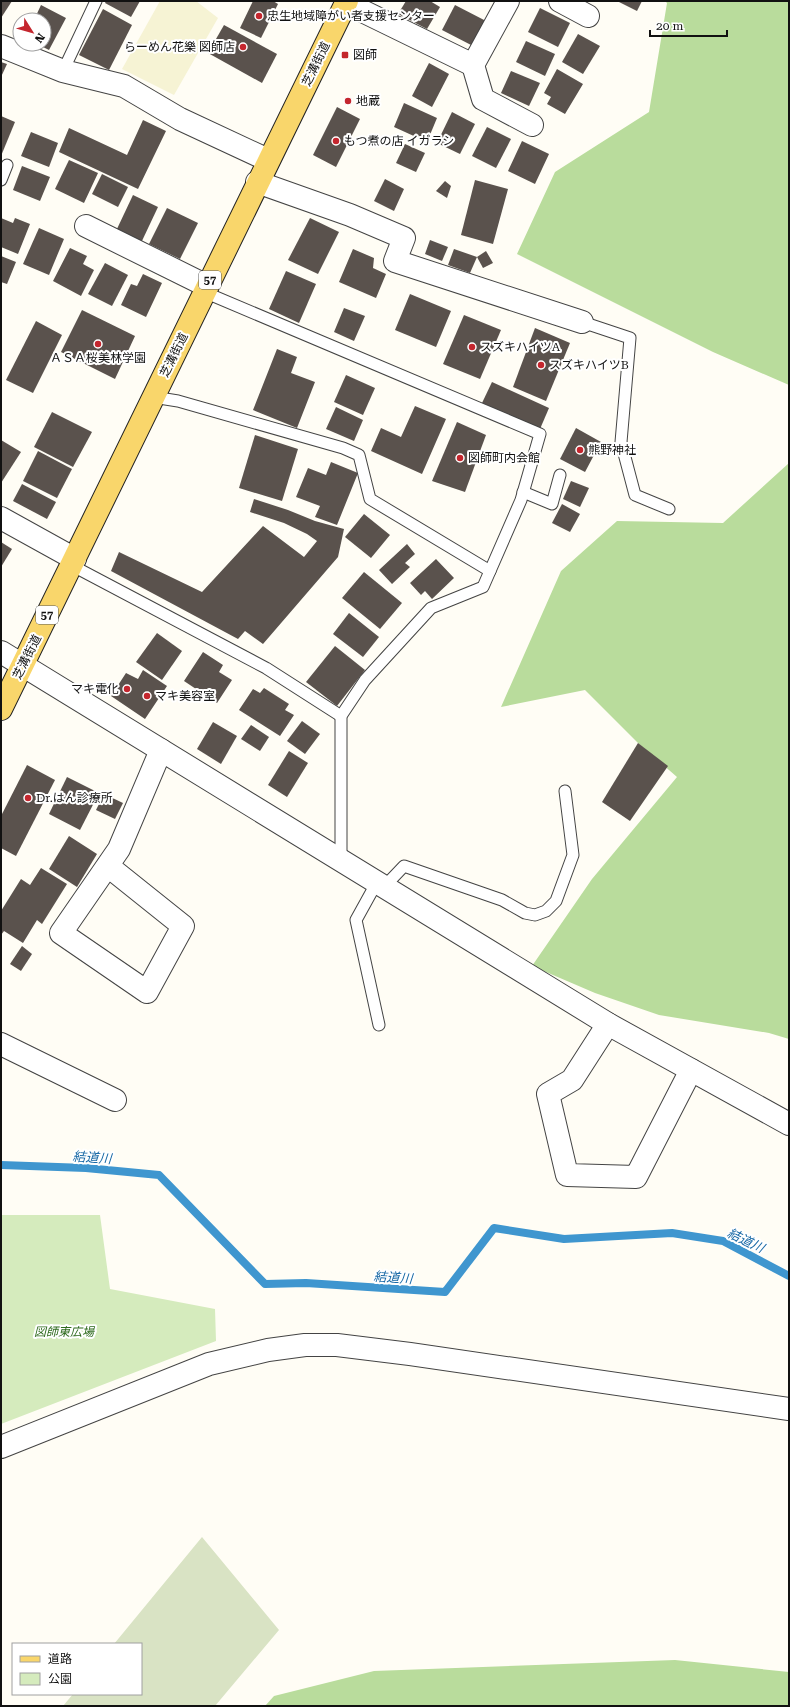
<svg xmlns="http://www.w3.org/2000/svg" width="790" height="1707" viewBox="0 0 790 1707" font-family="'Roboto Serif','Noto Sans JP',serif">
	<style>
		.farmland { fill: #f6f3d4 }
		.green { fill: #d5ebbd }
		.forest { fill: #b9dc9c }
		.cemetery { fill: #d9e3c4 }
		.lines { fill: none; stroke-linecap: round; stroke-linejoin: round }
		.stream { stroke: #3f96cf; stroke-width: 8 }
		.building { fill: #5a524d }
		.service-casing { stroke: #444; stroke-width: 13 }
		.minor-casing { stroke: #444; stroke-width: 24 }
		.tertiary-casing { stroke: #444; stroke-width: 24 }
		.primary-casing { stroke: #222; stroke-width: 24 }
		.service { stroke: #fff; stroke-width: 11 }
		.minor { stroke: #fff; stroke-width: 22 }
		.tertiary { stroke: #fff; stroke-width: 22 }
		.primary { stroke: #f9d66b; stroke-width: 22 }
		.poi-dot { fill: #c4262e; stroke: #fff; stroke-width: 1.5 }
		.labels { text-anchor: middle; stroke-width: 4; stroke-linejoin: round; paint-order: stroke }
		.shield { fill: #fff; stroke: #585858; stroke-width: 1 }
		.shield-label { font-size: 11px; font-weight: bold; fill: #111 }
		.poi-label { font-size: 12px; fill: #111; stroke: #fff; text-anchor: start }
		.street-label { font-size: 12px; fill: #111; stroke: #fff }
		.park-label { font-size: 12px; font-style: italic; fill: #2f6b1f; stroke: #fff }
		.water-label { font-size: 13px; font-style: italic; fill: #1768a6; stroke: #fff }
	</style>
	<rect width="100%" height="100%" fill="#fffdf5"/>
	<path class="farmland" d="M160,1h36l22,17 -44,77 -52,-26z"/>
	<path class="green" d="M1,1215h99l10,74 105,20 1,32 -215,83z"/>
	<g class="forest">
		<path d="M665,1h124v384l-76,-33 -196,-98 38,-82 94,-60 18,-109z"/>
		<path d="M789,463v576l-20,-6 -110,-18 -64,-22 -63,-27 60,-87 85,-102 -39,-34 -53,-53 -84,17 60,-136 56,-50 106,2z"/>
		<path d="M675,1660l114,12v34h-524l9,-10 100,-25z"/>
	</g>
	<path class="cemetery" d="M202,1537l77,93 -64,76h-152l10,-12h68v-50h-27z"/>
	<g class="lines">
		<path class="stream" d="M1,1165l85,3 73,7 106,109 41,-1 139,9 49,-64 70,11 108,-6 51,8 66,35"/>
	</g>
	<g class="building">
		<path d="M1,1h11l-11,17z"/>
		<path d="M106,1h34l-9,16 -26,-14z"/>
		<path d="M253,1h20l5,3 -17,34 -21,-10z"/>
		<path d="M406,1h24l10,6 -13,22 -29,-15z"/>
		<path d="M617,1h25l-5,10z"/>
		<path d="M41,5l25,13 -17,32 -12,-6h7v-24h-10z"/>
		<path d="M455,5l31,16 -13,25 -31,-16z"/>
		<path d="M540,8l30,15 -12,24 -30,-15z"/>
		<path d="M103,9l29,16 -23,45 -30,-15z"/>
		<path d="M224,25l53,29 -15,29 -54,-30z"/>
		<path d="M578,34l22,12 -17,28 -21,-12z"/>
		<path d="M526,41l29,13 -10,22 -29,-14z"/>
		<path d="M1,62l6,2 -6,13z"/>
		<path d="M429,63l20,11 -17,33 -20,-11z"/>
		<path d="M557,69l26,15 -18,30 -18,-10 4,-7 -7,-4z"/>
		<path d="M511,71l29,12 -11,23 -28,-13z"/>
		<path d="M404,103l33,15 -10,24 -33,-15z"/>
		<path d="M337,107l23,12 -24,48 -23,-12z"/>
		<path d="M452,112l23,12 -15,30 -23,-11z"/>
		<path d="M1,116l14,6 -14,34z"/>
		<path d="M143,120l23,11 -28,58 -79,-37 10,-24 58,27z"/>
		<path d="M487,127l24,12 -15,29 -24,-12z"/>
		<path d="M31,132l27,11 -9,24 -28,-11z"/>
		<path d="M522,141l27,13 -14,30 -27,-13z"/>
		<path d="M405,144l20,9 -9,19 -20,-9z"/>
		<path d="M69,160l29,13 -14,30 -29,-14z"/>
		<path d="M22,166l28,11 -10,24 -27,-11z"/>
		<path d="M102,174l26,13 -10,20 -26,-13z"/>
		<path d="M385,179l19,10 -10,22 -20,-10z"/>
		<path d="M475,180l33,9 -15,55 -32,-9z"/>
		<path d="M445,181l6,5 -4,12 -11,-7z"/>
		<path d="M133,195l25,12 -17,36 -25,-12z"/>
		<path d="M167,208l31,15 -18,36 -31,-15z"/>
		<path d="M1,218l12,5 2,-5 15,6 -12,30 -17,-7z"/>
		<path d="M310,218l29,14 -21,42 -30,-14z"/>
		<path d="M39,228l25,11 -15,36 -26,-11z"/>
		<path d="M430,240l18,7 -6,14 -17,-7z"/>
		<path d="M70,248l17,8 -4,8 11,6 -13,26 -28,-15z"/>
		<path d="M353,249l21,9 -1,10 13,6 -10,24 -37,-16z"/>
		<path d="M454,249l23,8 -7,16 -22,-8z"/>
		<path d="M486,251l7,12 -10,5 -6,-11z"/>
		<path d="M1,256l15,6 -9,22 -6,-2z"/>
		<path d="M105,263l23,12 -16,31 -24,-12z"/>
		<path d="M286,271l30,13 -17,39 -30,-14z"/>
		<path d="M143,274l19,9 -16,34 -25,-12 10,-21 6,2z"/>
		<path d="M410,294l41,17 -15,36 -41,-17z"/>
		<path d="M344,308l21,8 -11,25 -20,-9z"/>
		<path d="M82,310l53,26 -20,43 -54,-27z"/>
		<path d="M464,315l37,15 -21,49 -37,-15z"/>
		<path d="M36,321l26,14 -29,58 -27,-13z"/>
		<path d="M535,328l35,15 -24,58 -33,-14z"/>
		<path d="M277,349l20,8 -6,16 24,9 -18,46 -44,-18z"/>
		<path d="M346,375l29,13 -12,27 -29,-13z"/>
		<path d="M492,382l57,26 -9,21 -58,-26z"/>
		<path d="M415,406l31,13 -24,55 -51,-23 10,-23 20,9z"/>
		<path d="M336,407l27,13 -9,21 -28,-12z"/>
		<path d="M52,412l40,20 -19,35 -39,-20z"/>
		<path d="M457,422l29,13 -21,57 -33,-11z"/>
		<path d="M576,428l25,14 -16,30 -25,-13z"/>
		<path d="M255,435l43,14 -16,52 -43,-13z"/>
		<path d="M1,440l20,12 -20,31z"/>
		<path d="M38,451l34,18 -15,29 -34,-17z"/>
		<path d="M331,462l27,11 -21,52 -22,-8 5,-11 -24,-9 12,-29 18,7z"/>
		<path d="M571,481l18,7 -9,19 -17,-8z"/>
		<path d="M22,484l34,18 -9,17 -34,-18z"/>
		<path d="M254,499l34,11 27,11 29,8 -6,28 -75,87 -18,-13 -7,8 -127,-68 8,-19 83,40 61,-66 41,31 13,-16 -10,-7 -23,-11 -34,-11z"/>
		<path d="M562,504l18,10 -10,18 -18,-9z"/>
		<path d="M364,514l26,21 -19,23 -26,-21z"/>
		<path d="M1,542l11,7 -11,18z"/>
		<path d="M407,544l8,10 -10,9 5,4 -18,17 -13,-14z"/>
		<path d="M436,559l18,19 -22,21 -7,-8 -4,4 -11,-12z"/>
		<path d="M364,572l38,31 -22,26 -38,-31z"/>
		<path d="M349,613l30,24 -16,20 -30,-23z"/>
		<path d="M157,633l25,18 -20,29 -26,-18z"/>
		<path d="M335,646l30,24 -28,36 -31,-24z"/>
		<path d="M203,652l20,13 -4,7 13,8 -15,23 -33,-22z"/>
		<path d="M143,670l24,16 -22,33 -34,-23 15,-23 12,6z"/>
		<path d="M264,688l25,16 -4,6 9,5 -14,21 -41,-26 14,-21 7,4z"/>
		<path d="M302,721l18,13 -15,20 -18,-13z"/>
		<path d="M213,722l24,14 -16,28 -24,-15z"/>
		<path d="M251,725l18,12 -9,14 -19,-12z"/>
		<path d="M638,743l30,23 -38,55 -28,-19z"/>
		<path d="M289,751l19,12 -21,34 -19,-12z"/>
		<path d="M27,765l28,15 -39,76 -15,-8v-32z"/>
		<path d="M67,777l32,16 -19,37 -31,-16z"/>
		<path d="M104,794l19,9 -8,16 -19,-9z"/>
		<path d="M69,836l28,18 -20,33 -28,-18z"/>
		<path d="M41,868l26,16 -25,40 -5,-4 -14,23 -19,-12 -3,4v-24l20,-32 9,6z"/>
		<path d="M22,946l10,8 -11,17 -11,-7z"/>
	</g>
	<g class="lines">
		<g class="service-casing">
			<g id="service">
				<path d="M63,71l33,-70"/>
				<path d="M1,180l6,-15"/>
				<path d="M204,292l336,142 -19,66 -31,71"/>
				<path d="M582,322l48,16 -9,104 14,53 34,14"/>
				<path d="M153,397l25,4 165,47 16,7 11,44 120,72 -7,16 -52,21 -66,72 -24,36v144"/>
				<path d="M523,492l29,12 8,-29"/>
				<path d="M71,565l195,103 75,48"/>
				<path d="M377,882l-21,38 23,105"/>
				<path d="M384,887l20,-21 98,34 23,13 10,2 11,-4 10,-10 17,-46 -8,-64"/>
			</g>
		</g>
		<g class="minor-casing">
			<g id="minor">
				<path d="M560,1l28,15"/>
				<path d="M346,3l127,62 35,-64"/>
				<path d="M1,46l62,25 61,15 56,33 88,41"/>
				<path d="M473,65l10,34 49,26"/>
				<path d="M257,182l93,33 54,23 -9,23 187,61"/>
				<path d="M86,226l121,60"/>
				<path d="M1,518l74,41"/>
				<path d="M108,866l75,60 -36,66 -86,-59 58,-84 42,-99"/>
				<path d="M608,1024l-36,56 -24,14 19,81 69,2 55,-107"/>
				<path d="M1,1044l114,56"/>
				<path d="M1,1447l208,-83 59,-14 37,-5h32l73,9 379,55"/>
			</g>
		</g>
		<g class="tertiary-casing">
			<path id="tertiary" d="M1,652l607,372 181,100"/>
		</g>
		<g class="primary-casing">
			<path id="primary" d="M1,709l346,-708"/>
		</g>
		<use href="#service" class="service"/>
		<use href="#minor" class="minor"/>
		<use href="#tertiary" class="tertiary"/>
		<use href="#primary" class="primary"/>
	</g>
	<g class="poi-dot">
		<circle cx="259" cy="16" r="4"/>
		<circle cx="243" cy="47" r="4"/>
		<rect x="341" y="51" width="8" height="8" rx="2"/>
		<circle cx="348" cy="101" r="4"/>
		<circle cx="336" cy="141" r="4"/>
		<circle cx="98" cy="344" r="4"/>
		<circle cx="472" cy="347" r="4"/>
		<circle cx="541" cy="365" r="4"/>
		<circle cx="580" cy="450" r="4"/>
		<circle cx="460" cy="458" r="4"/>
		<circle cx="127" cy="689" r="4"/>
		<circle cx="147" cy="696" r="4"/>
		<circle cx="28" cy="798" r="4"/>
	</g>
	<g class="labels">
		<g class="shield">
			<rect x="199" y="271" width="22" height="18" rx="3"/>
			<rect x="36" y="606" width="22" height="18" rx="3"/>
		</g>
		<g class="shield-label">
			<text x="210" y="284">57</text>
			<text x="47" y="619">57</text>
		</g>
		<g class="poi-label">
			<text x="267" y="20">忠生地域障がい者支援センター</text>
			<text x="235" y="51" text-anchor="end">らーめん花樂 図師店</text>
			<text x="353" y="59">図師</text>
			<text x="356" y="105">地蔵</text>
			<text x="344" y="145">もつ煮の店 イガラシ</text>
			<text x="480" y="351">スズキハイツA</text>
			<text x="98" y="362" text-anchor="middle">ＡＳＡ桜美林学園</text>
			<text x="549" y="369">スズキハイツB</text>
			<text x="588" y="454">熊野神社</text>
			<text x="468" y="462">図師町内会館</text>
			<text x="119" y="693" text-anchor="end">マキ電化</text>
			<text x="155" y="700">マキ美容室</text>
			<text x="36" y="802">Dr.はん診療所</text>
		</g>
		<g class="street-label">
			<text transform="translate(316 64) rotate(-64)" y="4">芝溝街道</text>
			<text transform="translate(174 355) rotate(-64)" y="4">芝溝街道</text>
			<text transform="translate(27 657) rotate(-63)" y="4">芝溝街道</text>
		</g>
		<g class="park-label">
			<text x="64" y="1336">図師東広場</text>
		</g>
		<g class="water-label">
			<text transform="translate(92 1157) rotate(4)" y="5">結道川</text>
			<text transform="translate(746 1240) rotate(26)" y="5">結道川</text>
			<text transform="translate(393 1277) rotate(4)" y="5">結道川</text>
		</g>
	</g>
	<rect width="790" height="1707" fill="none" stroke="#111111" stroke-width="4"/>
	<rect x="12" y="1643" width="130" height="52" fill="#ffffff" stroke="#a0a0a0"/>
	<rect x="20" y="1656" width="20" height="6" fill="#f9d66b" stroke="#a0a0a0"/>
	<text x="48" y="1663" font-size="12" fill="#111111">道路</text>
	<rect x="20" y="1673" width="20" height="12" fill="#d5ebbd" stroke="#a0a0a0"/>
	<text x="48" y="1683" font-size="12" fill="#111111">公園</text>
	<g transform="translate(32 32) rotate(127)"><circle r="19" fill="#ffffff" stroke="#a0a0a0"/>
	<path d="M0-3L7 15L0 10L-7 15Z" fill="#c4262e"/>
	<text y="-6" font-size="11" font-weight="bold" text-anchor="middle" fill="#111111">N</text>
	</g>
	<path d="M650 30v6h77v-6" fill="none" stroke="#111111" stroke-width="2"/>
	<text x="656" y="30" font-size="12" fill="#111111" stroke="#ffffff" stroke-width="3" paint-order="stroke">20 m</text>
</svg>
